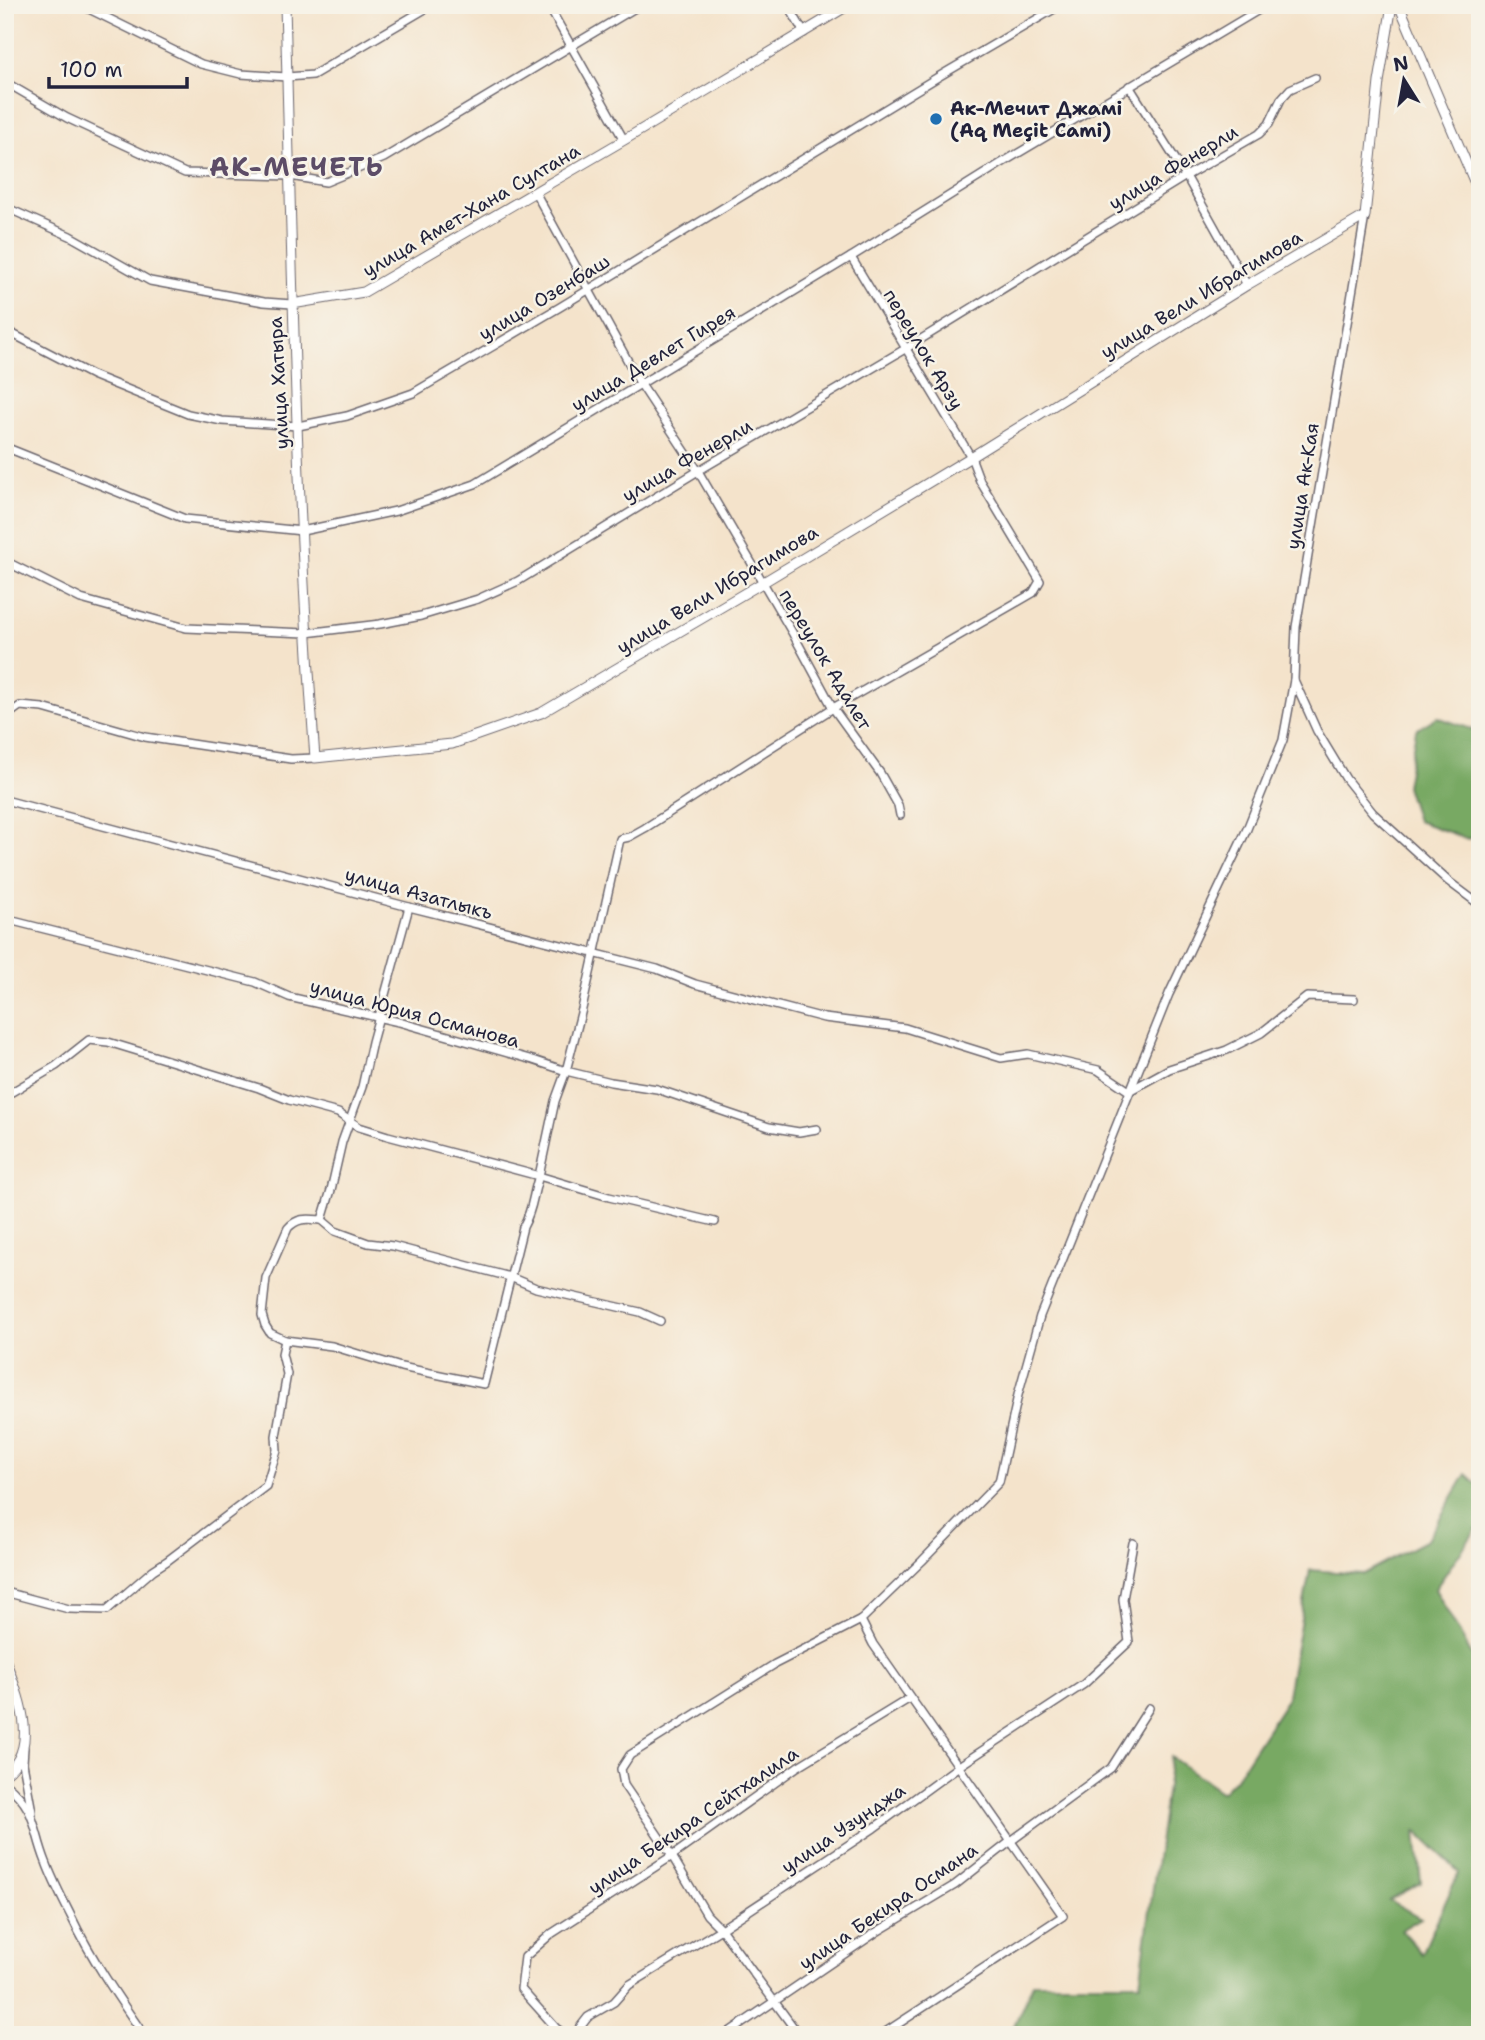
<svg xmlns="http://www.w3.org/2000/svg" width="1485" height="2040" viewBox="0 0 1485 2040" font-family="'Shantell Sans',sans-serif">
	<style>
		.forest { fill: #78a963; stroke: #4d664f; stroke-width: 2; fill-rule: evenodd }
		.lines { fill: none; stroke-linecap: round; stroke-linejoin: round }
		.minor-casing { stroke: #6c666d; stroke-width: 10 }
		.tertiary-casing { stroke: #6c666d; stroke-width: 11 }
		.minor { stroke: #fff; stroke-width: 7 }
		.tertiary { stroke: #fff; stroke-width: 9 }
		.poi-dot { fill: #1f6fb2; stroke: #f7f3e8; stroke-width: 2.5 }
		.labels { text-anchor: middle; stroke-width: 5; stroke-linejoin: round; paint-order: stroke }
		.poi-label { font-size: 19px; font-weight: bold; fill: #22223b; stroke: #f7f3e8; text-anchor: start }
		.street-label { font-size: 19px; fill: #22223b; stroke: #f7f3e8 }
		.district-label { font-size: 26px; font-weight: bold; letter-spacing: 2px; fill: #5c4c67; stroke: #f7f3e8 }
	</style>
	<rect width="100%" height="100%" fill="#f7f3e8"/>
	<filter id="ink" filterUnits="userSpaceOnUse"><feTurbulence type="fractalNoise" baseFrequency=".0143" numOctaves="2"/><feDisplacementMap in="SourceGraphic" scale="14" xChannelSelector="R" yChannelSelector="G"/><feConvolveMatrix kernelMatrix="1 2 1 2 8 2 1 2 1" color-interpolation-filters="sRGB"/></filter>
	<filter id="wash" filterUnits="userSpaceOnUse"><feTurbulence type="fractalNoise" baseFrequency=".00686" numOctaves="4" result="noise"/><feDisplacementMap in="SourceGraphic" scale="28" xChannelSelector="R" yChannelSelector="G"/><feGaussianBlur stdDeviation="1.57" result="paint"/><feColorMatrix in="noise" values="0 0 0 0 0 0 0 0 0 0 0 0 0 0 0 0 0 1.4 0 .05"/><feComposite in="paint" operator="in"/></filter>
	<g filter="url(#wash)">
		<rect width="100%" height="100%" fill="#f4e3cb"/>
		<g class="forest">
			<path d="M1437,717l43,15v102l-12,5 -51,-18 -11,-35 10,-56z"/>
			<path d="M1466,1474l14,13v37l-45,65 45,81v365h-470l23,-52h107l31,-226 51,35 13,-13 51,-78 24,-131 53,4 64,-34zM1416,1831l43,41 -37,82 -21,-24 20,-12 -32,-18 32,-17z"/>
		</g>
	</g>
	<g filter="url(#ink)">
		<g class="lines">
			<g class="minor-casing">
				<g id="minor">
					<path d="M81,5l120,59 40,10 46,3 26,-2 119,-70"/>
					<path d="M548,5l76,135"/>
					<path d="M788,5l16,28"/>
					<path d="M5,82l62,36 118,55 105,3 36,6 58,-24 256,-153"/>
					<path d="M1129,86l57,90 61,109"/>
					<path d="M535,192l105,191 58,88 95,163 40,74 47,65 18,32 2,10"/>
					<path d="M5,207l65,29 80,45 114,21 28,2"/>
					<path d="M1365,216l-69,411 -2,53 23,51 29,48 27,34 75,68 32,24"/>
					<path d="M5,330l87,45 96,39 34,7 76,5 49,-10 66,-23 147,-86 378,-230 123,-72"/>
					<path d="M5,447l180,72 117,12 94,-20 79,-27 376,-227 149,-93 267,-159"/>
					<path d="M5,561l76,38 105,29 120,5 74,-9 41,-8 57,-17 40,-18 180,-110 207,-122 281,-173 73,-42 10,-10 12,-25 9,-10 25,-11"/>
					<path d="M5,717l15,-11 23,2 102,29 146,22 24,-1"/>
					<path d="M5,800l404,107 248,62 38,15 129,34 81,10 96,30 27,-4 70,16 31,21 40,-22 58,-19 34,-17 46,-36 47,2"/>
					<path d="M5,919l250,63 34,15 110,25 134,38 33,11 45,11 46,7 112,38 30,5 18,-3"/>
					<path d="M5,1096l51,-30 33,-26 19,2 151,46 30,12 49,13 21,14 29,9 151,40 70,21 106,25"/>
					<path d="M322,1220l13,11 33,12 25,3 117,31 26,11 104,24 20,9"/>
					<path d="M285,1340l-15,-7 -5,-8 -3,-10 4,-37 22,-50c10,-11 20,-9 34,-8l9,-30 11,-48 20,-55 10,-45 37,-135"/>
					<path d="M5,1592l64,17 38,1 46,-40 14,-9 99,-75 11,-36 -1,-14 11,-62 -5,-20 3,-14 47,6 69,21 83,17 39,-157c11,-20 9,-31 16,-51l16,-75 11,-30 16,-62 38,-170 9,-2 16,-9 188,-120 200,-115 7,-12 -60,-100 -9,-24 -120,-200"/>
					<path d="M861,1620l12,24 190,272 -182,119"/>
					<path d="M24,1748l-1,15 9,49"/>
					<path d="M5,1783c33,27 27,44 41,79 7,19 16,36 25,54 20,42 46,80 73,119"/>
					<path d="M566,2035l-10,-7 -35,-39 4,-32 26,-23 121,-78 125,-89 113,-69"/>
					<path d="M574,2035l14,-18 26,-15 15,-17 92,-56 153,-101 85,-62 125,-82 45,-42 -6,-43 10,-56"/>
					<path d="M725,2035l150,-102 80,-48 56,-44 100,-73 38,-60"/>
					<path d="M799,2035l-78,-106 -14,-14 -35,-59 -48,-71 -3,-16 9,-14 145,-91 86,-44 61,-59 77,-79 19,-87 22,-79 129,-322 78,-165 36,-89 11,-60"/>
				</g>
			</g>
			<g class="tertiary-casing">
				<g id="tertiary">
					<path d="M285,5c7,251 11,503 30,753l137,-14 89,-31 221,-130 209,-126 276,-172 118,-69 14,-134 13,-77"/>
					<path d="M1399,5l81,190"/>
					<path d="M292,304l72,-12 260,-152 225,-135"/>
					<path d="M5,1659c12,34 37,88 0,115"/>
				</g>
			</g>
			<use href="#minor" class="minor"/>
			<use href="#tertiary" class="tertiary"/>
		</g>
	</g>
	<circle class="poi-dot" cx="936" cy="119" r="7"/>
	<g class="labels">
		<g class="poi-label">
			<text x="950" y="115">Ак-Мечит Джамі<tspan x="950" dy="22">(Aq Meçit Cami)</tspan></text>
		</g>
		<g class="street-label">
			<text transform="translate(1173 167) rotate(-31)" y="7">улица Фенерли</text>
			<text transform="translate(471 210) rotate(-30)" y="7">улица Амет-Хана Султана</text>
			<text transform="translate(1201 294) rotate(-31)" y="7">улица Вели Ибрагимова</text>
			<text transform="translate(544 297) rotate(-31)" y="7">улица Озенбаш</text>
			<text transform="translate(924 349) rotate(59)" y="7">переулок Арзу</text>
			<text transform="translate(653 358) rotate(-31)" y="7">улица Девлет Гирея</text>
			<text transform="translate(278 383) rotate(-93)" y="7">улица Хатыра</text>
			<text transform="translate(687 460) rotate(-30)" y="7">улица Фенерли</text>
			<text transform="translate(1302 486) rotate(-81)" y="7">улица Ак-Кая</text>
			<text transform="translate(717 589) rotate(-31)" y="7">улица Вели Ибрагимова</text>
			<text transform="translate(826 659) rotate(59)" y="7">переулок Адалет</text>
			<text transform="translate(419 893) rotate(15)" y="7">улица Азатлыкъ</text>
			<text transform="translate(415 1013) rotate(15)" y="7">улица Юрия Османова</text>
			<text transform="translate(693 1820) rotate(-34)" y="7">улица Бекира Сейтхалила</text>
			<text transform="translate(843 1828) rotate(-34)" y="7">улица Узунджа</text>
			<text transform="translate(888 1906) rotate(-34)" y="7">улица Бекира Османа</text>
		</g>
		<g class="district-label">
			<text x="297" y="176">АК-МЕЧЕТЬ</text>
		</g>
	</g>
	<rect width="1485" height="2040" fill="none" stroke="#f7f3e8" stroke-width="28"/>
	<g transform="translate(1404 80) rotate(349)" stroke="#f7f3e8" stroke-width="5" paint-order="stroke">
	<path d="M0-5L12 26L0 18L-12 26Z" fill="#22223b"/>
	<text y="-10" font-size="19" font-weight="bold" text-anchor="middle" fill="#22223b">N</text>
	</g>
	<path d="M49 77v10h138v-10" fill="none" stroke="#22223b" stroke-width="3.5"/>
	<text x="60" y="77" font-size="21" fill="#22223b" stroke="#f7f3e8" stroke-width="5" paint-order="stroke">100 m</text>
</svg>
